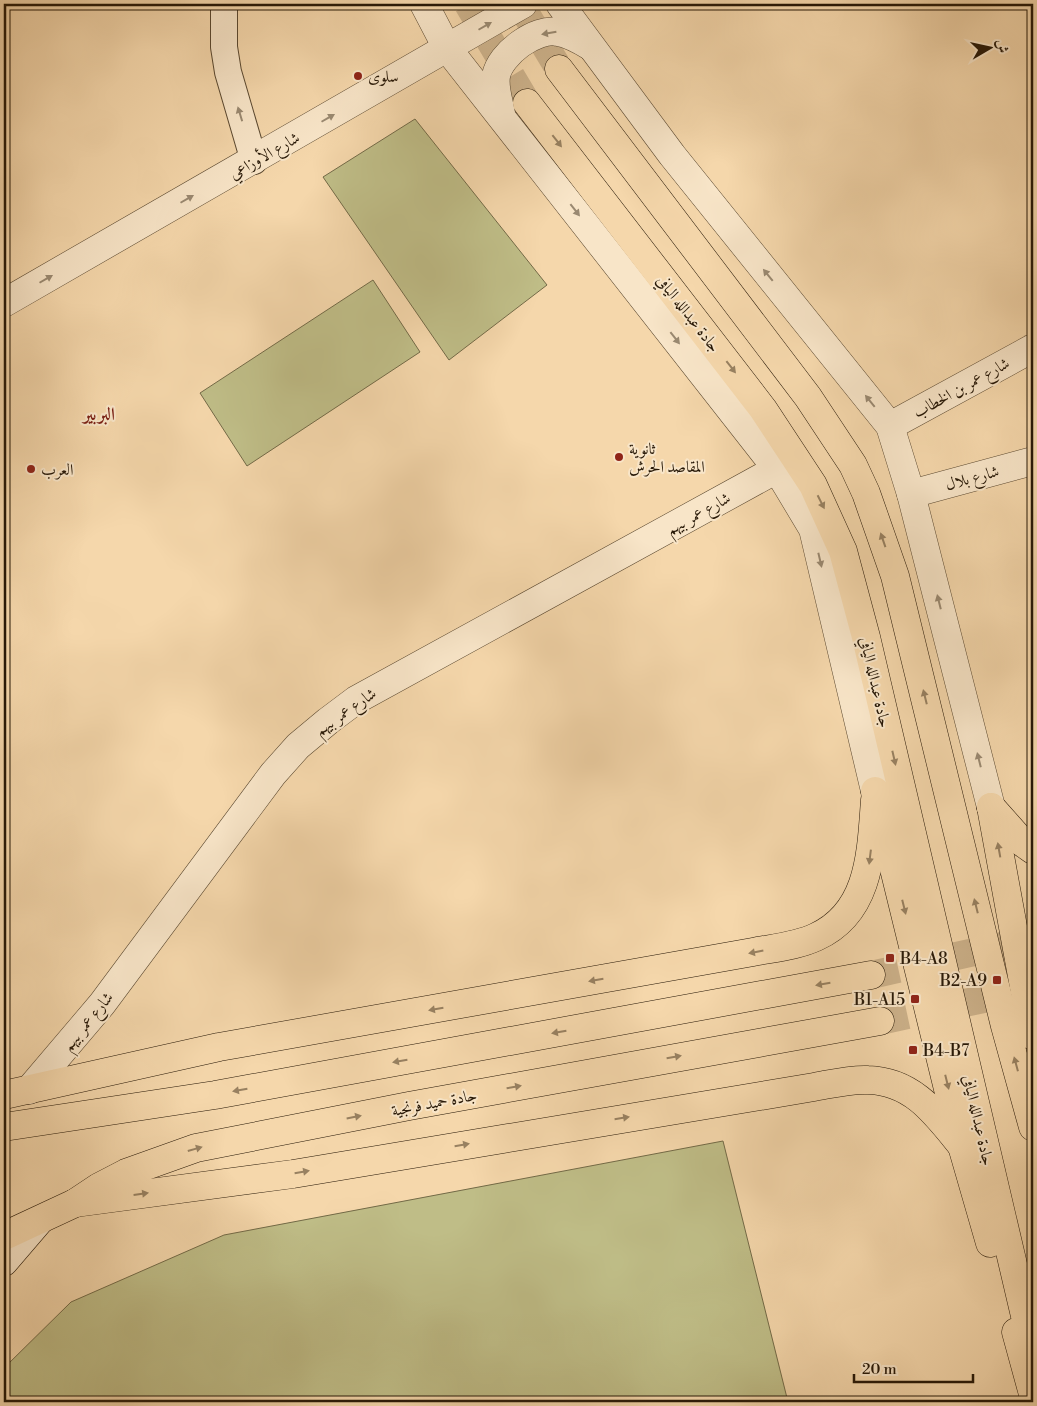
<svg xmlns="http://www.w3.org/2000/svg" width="1037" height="1406" viewBox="0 0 1037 1406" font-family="'Libre Bodoni',Amiri,serif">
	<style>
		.green { fill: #bfbd87; stroke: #736a47 }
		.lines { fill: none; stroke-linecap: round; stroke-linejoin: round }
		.primary-tunnel { stroke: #ccb18a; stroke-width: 28; stroke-dasharray: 28 14; stroke-linecap: butt }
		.trunk-tunnel { stroke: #ccb18a; stroke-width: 28; stroke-dasharray: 28 14; stroke-linecap: butt }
		.pedestrian-casing { stroke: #5a4830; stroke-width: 28 }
		.minor-casing { stroke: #5a4830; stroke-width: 29 }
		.tertiary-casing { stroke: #5a4830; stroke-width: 29 }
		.secondary-casing { stroke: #271807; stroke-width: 29 }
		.primary-casing { stroke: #271807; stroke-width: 29 }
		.trunk-casing { stroke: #271807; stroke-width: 29 }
		.pedestrian { stroke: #f8e5c8; stroke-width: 26 }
		.minor { stroke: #f8e5c8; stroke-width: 28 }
		.tertiary { stroke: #f8e5c8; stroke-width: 28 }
		.secondary { stroke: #f8e5c8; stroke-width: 28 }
		.primary { stroke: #f5d7ab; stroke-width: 28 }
		.trunk { stroke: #f5d7ab; stroke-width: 28 }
		.oneway { fill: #9a8971 }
		.oneway2 { fill: #988161 }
		.poi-dot { fill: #8f2418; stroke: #f8e5c8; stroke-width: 2 }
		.labels { text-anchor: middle; stroke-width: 4; stroke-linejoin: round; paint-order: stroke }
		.poi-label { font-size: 16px; fill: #271807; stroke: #f8e5c8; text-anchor: start }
		.street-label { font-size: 16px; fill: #271807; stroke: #f8e5c8 }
		.neighbourhood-label { font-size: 18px; font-weight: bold; fill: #7a1f14; stroke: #f8e5c8 }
	</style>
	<rect width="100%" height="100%" fill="#f5d7ab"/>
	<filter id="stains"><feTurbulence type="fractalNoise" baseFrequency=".004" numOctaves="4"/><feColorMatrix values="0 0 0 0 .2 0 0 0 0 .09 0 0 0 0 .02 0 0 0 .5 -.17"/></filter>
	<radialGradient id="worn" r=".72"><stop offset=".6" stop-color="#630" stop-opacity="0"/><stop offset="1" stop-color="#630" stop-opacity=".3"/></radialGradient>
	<g class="green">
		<path d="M415,119l132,166 -98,75 -126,-183z"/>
		<path d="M373,280l47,72 -173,114 -47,-73z"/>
		<path d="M723,1141l65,261h-784v-34l67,-66 153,-67z"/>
	</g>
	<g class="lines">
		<g class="primary-tunnel">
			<path d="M871,975l162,-36"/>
			<path d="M880,1021l141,-30"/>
		</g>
		<g class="trunk-tunnel">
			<path d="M468,4l59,99"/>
			<path d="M520,4l39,65"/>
		</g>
		<g class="pedestrian-casing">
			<path id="pedestrian" d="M224,4v43l4,25 26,89"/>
		</g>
		<g class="minor-casing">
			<path id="minor" d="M911,494l122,-33"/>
		</g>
		<g class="tertiary-casing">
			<g id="tertiary">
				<path d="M424,4l23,44 330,421 36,60 62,262"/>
				<path d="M560,4l112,151 218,271 21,68 80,313"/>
				<path d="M501,114c-2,-13 -7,-26 -5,-38 4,-22 40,-49 62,-44 12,2 22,8 32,14"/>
				<path d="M4,303l519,-299"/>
				<path d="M890,426l143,-78"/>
				<path d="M29,1090l73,-86 171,-230 25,-28 30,-25 28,-21 421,-231"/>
			</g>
		</g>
		<g class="secondary-casing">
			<path id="secondary" d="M4,1262l36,-42"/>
		</g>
		<g class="primary-casing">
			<g id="primary">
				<path d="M991,807l32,36 10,7"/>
				<path d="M4,1095l215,-48 534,-95c20,-4 44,-6 63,-15 55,-25 55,-86 59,-137"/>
				<path d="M4,1127l211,-32 656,-120"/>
				<path d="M75,1203l218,-29 521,-87c17,-3 36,-8 54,-7 45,1 68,34 94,66"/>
				<path d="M4,1236l71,-33 24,-16 27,-14 70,-25 213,-42 471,-85"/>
			</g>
		</g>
		<g class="trunk-casing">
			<g id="trunk">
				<path d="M559,69l249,328 45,68 13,28 29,83 110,450 28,101"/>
				<path d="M527,103l236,306 50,76 30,66 23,86 167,713"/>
				<path d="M875,791l87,355 28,97"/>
				<path d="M991,807l42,229"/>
				<path d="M1016,1332l17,62"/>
			</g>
		</g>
		<use href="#pedestrian" class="pedestrian"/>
		<use href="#minor" class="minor"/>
		<use href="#tertiary" class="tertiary"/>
		<use href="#secondary" class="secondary"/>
		<use href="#primary" class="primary"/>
		<use href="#trunk" class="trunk"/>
	</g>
	<defs><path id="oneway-solid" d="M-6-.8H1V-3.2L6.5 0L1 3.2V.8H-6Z" transform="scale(1.25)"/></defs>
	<g class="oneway">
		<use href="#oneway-solid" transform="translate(485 26) rotate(-30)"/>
		<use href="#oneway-solid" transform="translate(549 33) rotate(170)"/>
		<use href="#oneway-solid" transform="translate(240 114) rotate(-107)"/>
		<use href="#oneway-solid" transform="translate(328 118) rotate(-30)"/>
		<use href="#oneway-solid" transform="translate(187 199) rotate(-30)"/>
		<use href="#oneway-solid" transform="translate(575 210) rotate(52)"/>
		<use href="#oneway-solid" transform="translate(768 275) rotate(-129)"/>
		<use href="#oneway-solid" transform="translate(46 279) rotate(-30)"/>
		<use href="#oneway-solid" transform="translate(675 338) rotate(52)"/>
		<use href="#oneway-solid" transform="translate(870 401) rotate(-129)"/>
		<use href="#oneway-solid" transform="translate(820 560) rotate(77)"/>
		<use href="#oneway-solid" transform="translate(939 602) rotate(-104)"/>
		<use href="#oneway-solid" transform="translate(979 760) rotate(-104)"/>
	</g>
	<g class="oneway2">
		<use href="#oneway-solid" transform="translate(557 141) rotate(52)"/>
		<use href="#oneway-solid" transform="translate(731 367) rotate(52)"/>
		<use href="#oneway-solid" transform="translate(821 502) rotate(63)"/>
		<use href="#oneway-solid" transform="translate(883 540) rotate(-109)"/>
		<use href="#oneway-solid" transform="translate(925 697) rotate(-104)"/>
		<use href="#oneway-solid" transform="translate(894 758) rotate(77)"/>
		<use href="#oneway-solid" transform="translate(999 850) rotate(-100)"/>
		<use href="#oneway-solid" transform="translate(870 857) rotate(97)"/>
		<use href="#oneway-solid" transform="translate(976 906) rotate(-104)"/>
		<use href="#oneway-solid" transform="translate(904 907) rotate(76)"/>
		<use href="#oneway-solid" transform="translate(756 952) rotate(169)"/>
		<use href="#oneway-solid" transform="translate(596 980) rotate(170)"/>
		<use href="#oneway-solid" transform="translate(823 984) rotate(170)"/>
		<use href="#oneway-solid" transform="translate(436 1009) rotate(170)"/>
		<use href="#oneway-solid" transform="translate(559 1032) rotate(170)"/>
		<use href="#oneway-solid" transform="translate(674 1057) rotate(-10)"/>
		<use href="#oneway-solid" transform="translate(400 1061) rotate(170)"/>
		<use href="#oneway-solid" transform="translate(1016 1064) rotate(-105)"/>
		<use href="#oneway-solid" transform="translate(947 1082) rotate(76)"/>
		<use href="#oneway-solid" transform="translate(514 1087) rotate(-10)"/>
		<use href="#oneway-solid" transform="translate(240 1090) rotate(170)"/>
		<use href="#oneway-solid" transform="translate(354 1117) rotate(-11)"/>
		<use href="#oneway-solid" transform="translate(622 1118) rotate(-9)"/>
		<use href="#oneway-solid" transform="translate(462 1145) rotate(-10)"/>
		<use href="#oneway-solid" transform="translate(195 1149) rotate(-16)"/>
		<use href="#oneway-solid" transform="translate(302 1172) rotate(-10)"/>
		<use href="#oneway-solid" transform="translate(141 1194) rotate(-8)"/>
	</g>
	<g class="poi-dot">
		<circle cx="358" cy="76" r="5"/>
		<circle cx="619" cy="457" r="5"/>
		<circle cx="31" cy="469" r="5"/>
		<rect x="885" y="953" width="10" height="10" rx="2.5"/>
		<rect x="992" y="975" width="10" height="10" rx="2.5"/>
		<rect x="910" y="994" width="10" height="10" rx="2.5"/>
		<rect x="908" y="1045" width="10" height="10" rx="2.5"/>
	</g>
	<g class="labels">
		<g class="poi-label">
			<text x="368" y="82">سلوى</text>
			<text x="629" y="454">ثانوية<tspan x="629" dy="18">المقاصد الحرش</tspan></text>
			<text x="41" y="475">العرب</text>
			<text x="900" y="964">B4-A8</text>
			<text x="987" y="986" text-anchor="end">B2-A9</text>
			<text x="905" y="1005" text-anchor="end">B1-A15</text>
			<text x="923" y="1056">B4-B7</text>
		</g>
		<g class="street-label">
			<text transform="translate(264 155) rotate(-30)" y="6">شارع الأوزاعي</text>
			<text transform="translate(689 313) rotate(52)" y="6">جادة عبدالله اليافي</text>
			<text transform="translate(961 387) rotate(-29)" y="6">شارع عمر بن الخطاب</text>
			<text transform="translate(972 477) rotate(-15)" y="6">شارع بلال</text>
			<text transform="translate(698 513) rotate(-29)" y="6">شارع عمر بيهم</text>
			<text transform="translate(876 682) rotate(77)" y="6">جادة عبدالله اليافي</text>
			<text transform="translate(345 711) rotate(-35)" y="6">شارع عمر بيهم</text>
			<text transform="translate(87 1021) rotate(-51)" y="6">شارع عمر بيهم</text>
			<text transform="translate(434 1102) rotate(-11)" y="6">جادة حميد فرنجية</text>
			<text transform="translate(979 1120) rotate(77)" y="6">جادة عبدالله اليافي</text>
		</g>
		<g class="neighbourhood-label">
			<text x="99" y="420">البربير</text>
		</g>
	</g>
	<rect width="1037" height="1406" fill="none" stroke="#f5d7ab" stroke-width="20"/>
	<rect x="5" y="5" width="1027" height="1396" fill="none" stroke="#271807" stroke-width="2.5"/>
	<rect x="10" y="10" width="1017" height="1386" fill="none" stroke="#271807"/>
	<g transform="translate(990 48) rotate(81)" stroke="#f8e5c8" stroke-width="4" paint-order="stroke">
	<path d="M0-4L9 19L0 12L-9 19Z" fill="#271807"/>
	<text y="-8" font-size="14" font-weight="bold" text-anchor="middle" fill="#271807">ش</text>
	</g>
	<path d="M854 1374v8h119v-8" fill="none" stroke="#271807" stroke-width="2.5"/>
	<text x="862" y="1374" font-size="15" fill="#271807" stroke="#f8e5c8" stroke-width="4" paint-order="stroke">20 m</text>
	<rect width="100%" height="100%" filter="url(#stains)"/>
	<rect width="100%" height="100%" fill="url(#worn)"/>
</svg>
